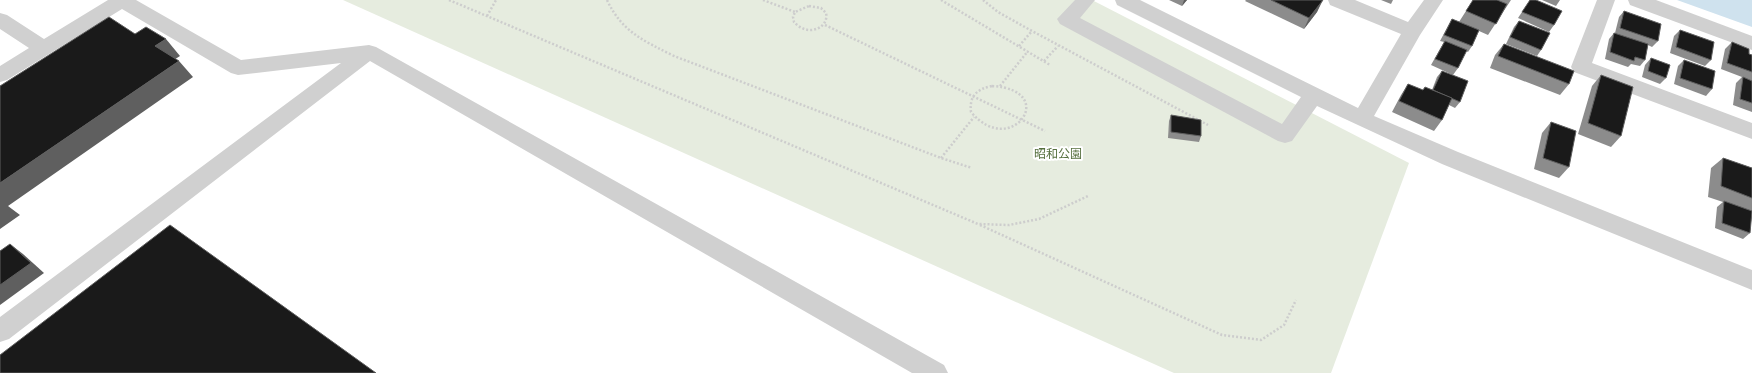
<svg xmlns="http://www.w3.org/2000/svg" width="1752" height="373" viewBox="0 0 1752 373" font-family="'Fira Sans','Noto Sans JP',sans-serif">
	<style>
		.green { fill: #e6ecdf }
		.water { fill: #cfe2ee }
		.lines { fill: none; stroke-linecap: round; stroke-linejoin: round }
		.path { stroke: #cdcdcd; stroke-width: 2.5; stroke-dasharray: 2 2; stroke-linecap: butt }
		.minor { fill: #d0d0d0; fill-rule: evenodd }
		.wall { fill: #8c8c8c }
		.shaded-wall { fill: #5f5f5f }
		.building { fill: #1a1a1a; stroke: #5f5f5f }
		.labels { text-anchor: middle; stroke-width: 4; stroke-linejoin: round; paint-order: stroke }
		.park-label { font-size: 12px; fill: #56703f; stroke: #fff }
	</style>
	<rect width="100%" height="100%" fill="#fff"/>
	<path class="green" d="M343,0h749l317,163 -78,210h-157z"/>
	<path class="water" d="M1677,0h75v27z"/>
	<g class="lines">
		<g class="path">
			<path d="M449,0l529,224 31,1 30,-6 49,-23"/>
			<path d="M607,0c15,32 37,41 67,56l267,102 31,10"/>
			<path d="M763,0l32,12"/>
			<path d="M941,0l109,65"/>
			<path d="M983,0l15,12 34,19 176,94"/>
			<path d="M809,6l12,2 5,5c3,13 -13,21 -24,15 -3,-1 -6,-4 -8,-6l-1,-5 2,-5z"/>
			<path d="M487,16l9,-16"/>
			<path d="M825,25l220,106"/>
			<path d="M1019,46l13,-15"/>
			<path d="M1044,61l14,-15"/>
			<path d="M992,86c69,4 19,74 -21,26 -2,-16 6,-23 21,-26z"/>
			<path d="M1000,86l28,-35"/>
			<path d="M941,158l33,-41"/>
			<path d="M980,225l242,110 39,5 23,-15 12,-25"/>
		</g>
		<g class="minor">
			<path d="M108,0h28l105,60 128,-15 7,2 568,318 4,8h-36l-542,-312 -361,278 -9,3v-25l341,-254 -103,12 -7,-2 -109,-64 -115,71 -7,2v-16l29,-18 -29,-19v-16l7,2 37,24z"/>
			<path d="M1075,0h20l-15,18 202,106 19,-27 -184,-92 -2,-5h25l218,108 43,-74 -71,-29 -2,-5h27l53,22 16,-22h19l-23,35 -46,81 84,36 294,118v20l-310,-126 -125,-58 -25,35 -7,2 -7,-2 -218,-117 -3,-5z"/>
			<path d="M1597,0h18l-23,63 160,60v16l-178,-67 -3,-5z"/>
			<path d="M1628,0h28l96,36v14l-122,-45z"/>
		</g>
	</g>
	<g class="wall">
		<path d="M1169,0h18l-5,6z"/>
		<path d="M1246,0h76l-5,12 -13,17 -59,-28z"/>
		<path d="M1381,0h12l-2,4z"/>
		<path d="M1473,0h38l-23,35 -9,-4 -7,15 -4,6 -2,-1 -8,17 -5,7 -22,-10 13,-23 -4,-1 8,-15 4,-7 7,3z"/>
		<path d="M1530,0l24,25 -5,7 -31,-14z"/>
		<path d="M1542,0h18l-4,6z"/>
		<path d="M1624,11l34,30 -6,6 -4,-2 -3,15 -5,6 -9,-2 -3,3 -23,-8 4,-20 5,-6h1l4,-16z"/>
		<path d="M1519,21l22,29 -4,6 -31,-12 8,-17z"/>
		<path d="M1680,30l31,30 -6,6 -35,-13 4,-17z"/>
		<path d="M1732,42l17,12 3,1v57l-19,-7 3,-22 6,-6 -21,-8 4,-20z"/>
		<path d="M1504,44l65,40 -9,11 -70,-27 5,-13z"/>
		<path d="M1651,58l15,20 -6,6 -18,-7 3,-12z"/>
		<path d="M1684,60l28,29 -6,7 -32,-12 4,-18z"/>
		<path d="M1442,71l18,31 -5,6 -6,-3 -7,15 -8,11 -42,-19 9,-17 7,-11 14,6h10l5,-13z"/>
		<path d="M1601,75l20,61 -10,11 -33,-13 14,-48z"/>
		<path d="M1171,115l30,21 -2,6 -31,-4 1,-17z"/>
		<path d="M1551,122l18,45 -10,11 -25,-9 8,-36z"/>
		<path d="M1723,158l29,10v45l-2,20 -7,6 -28,-11 2,-21 6,-5 -15,-5 3,-29z"/>
	</g>
	<g class="shaded-wall">
		<path d="M1184,0h3l-5,6z"/>
		<path d="M1323,0l-6,12 -13,17 5,-11z"/>
		<path d="M166,39l14,17 -11,7 -14,-17z"/>
		<path d="M179,61l14,16 -185,129 12,9 -20,14v-46z"/>
		<path d="M10,244l13,10 21,19 -44,32v-20z"/>
	</g>
	<g class="building">
		<path d="M1271,0h52l-14,18z"/>
		<path d="M1473,0h24l10,4 -11,20 -30,-13z"/>
		<path d="M1530,0h6l26,11 -8,14 -32,-13z"/>
		<path d="M1624,11l37,13 -3,17 -38,-13z"/>
		<path d="M109,17l26,17 11,-7 20,12 -11,7 24,15 -179,122v-97z"/>
		<path d="M1452,19l27,11 -7,16 -28,-11z"/>
		<path d="M1519,21l31,12 -9,17 -31,-13z"/>
		<path d="M1680,30l34,12 -3,18 -35,-13z"/>
		<path d="M1614,33l34,11 -3,16 -10,-3 -1,4 -24,-9z"/>
		<path d="M1445,41l22,9 -9,18 -23,-9z"/>
		<path d="M1732,42l17,7v5l3,1v17l-25,-9z"/>
		<path d="M1504,44l70,27 -5,13 -71,-28z"/>
		<path d="M1651,58l19,7 -4,13 -18,-7z"/>
		<path d="M1684,60l31,11 -3,18 -32,-11z"/>
		<path d="M1442,71l26,10 -8,21 -27,-12z"/>
		<path d="M1601,75l32,12 -12,49 -33,-13z"/>
		<path d="M1743,77l9,4v22l-12,-4z"/>
		<path d="M1408,84l15,6 2,-3 27,11 -10,22 -43,-19z"/>
		<path d="M1171,115l30,5v16l-30,-4z"/>
		<path d="M1551,122l25,9 -7,36 -26,-9z"/>
		<path d="M1723,158l29,10v30l-31,-12z"/>
		<path d="M1724,201l28,10 -2,22 -28,-10z"/>
		<path d="M170,225l206,148h-376v-18z"/>
		<path d="M10,244l21,19 -31,22v-34z"/>
	</g>
	<g class="labels">
		<g class="park-label">
			<text x="1058" y="158">昭和公園</text>
		</g>
	</g>
</svg>
